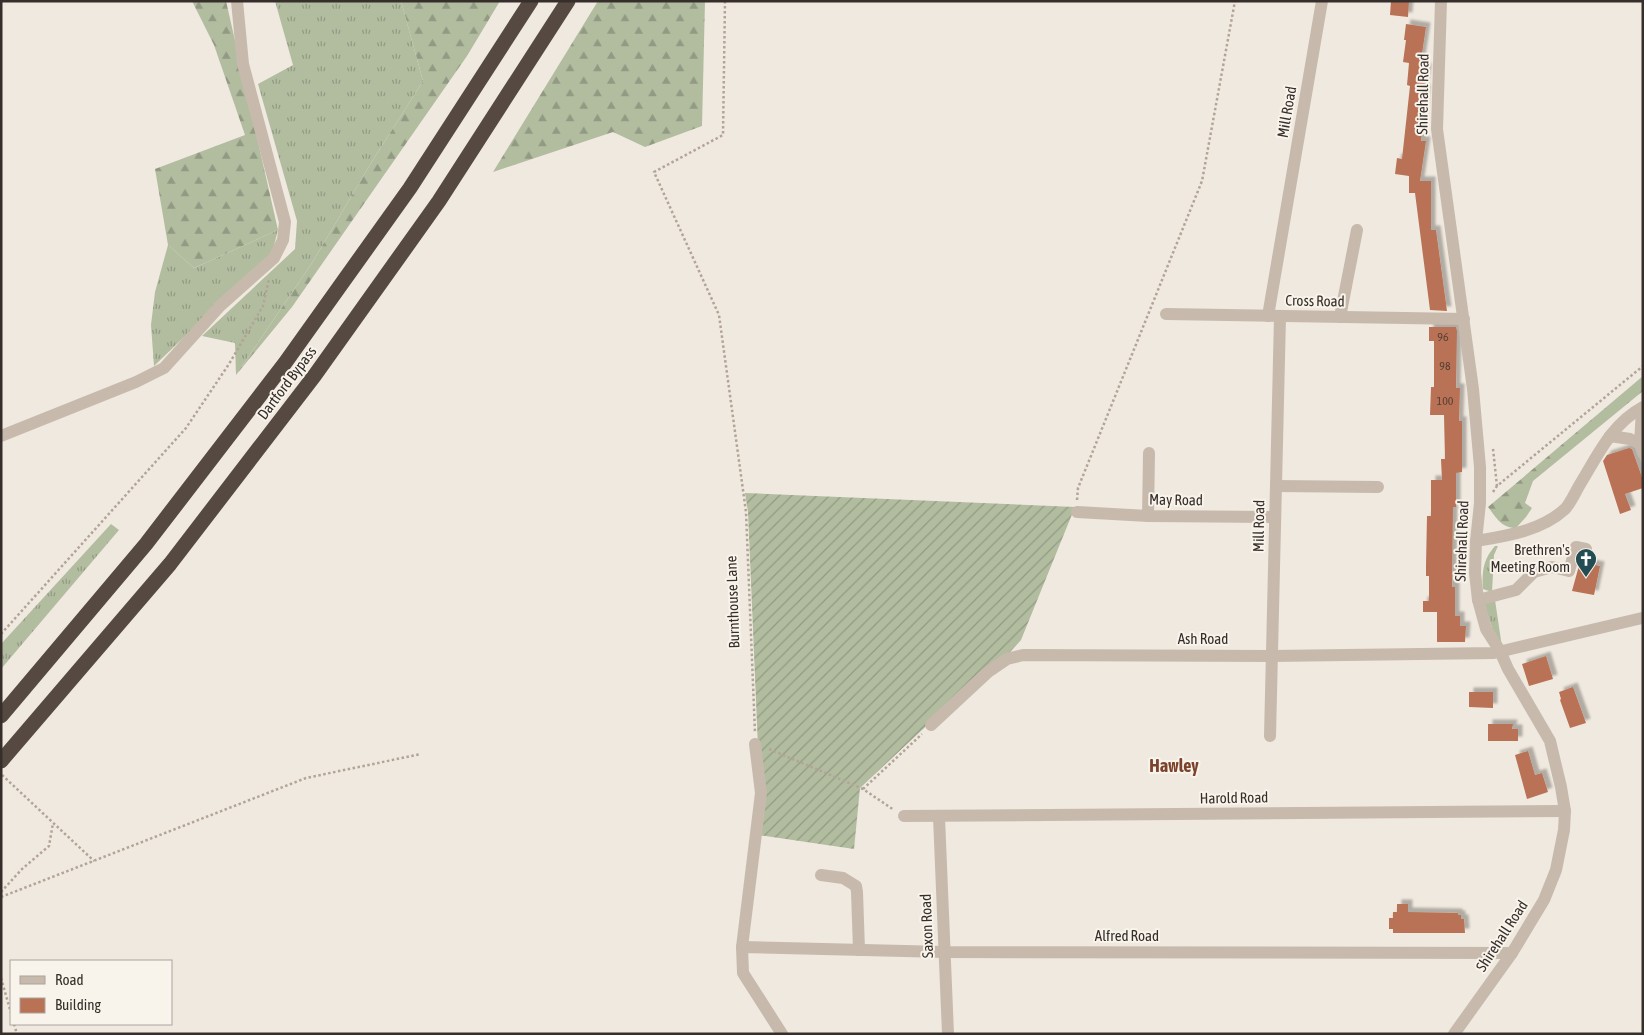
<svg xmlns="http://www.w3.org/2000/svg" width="1644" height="1035" viewBox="0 0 1644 1035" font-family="'Asap Condensed',sans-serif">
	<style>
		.grass { fill: url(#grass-tufts) }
		.forest { fill: url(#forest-firs) }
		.garden { fill: url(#garden-furrows) }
		.building { fill: #b97254; filter: url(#shadow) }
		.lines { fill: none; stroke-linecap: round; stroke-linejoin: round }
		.path { stroke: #b2a496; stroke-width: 2.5; stroke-dasharray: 2.5 2.5; stroke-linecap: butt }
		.minor { stroke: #c7baac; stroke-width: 12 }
		.highway { stroke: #564942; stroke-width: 15 }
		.labels { text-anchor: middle; stroke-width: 4; stroke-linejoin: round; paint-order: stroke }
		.number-label { font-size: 12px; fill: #573f34 }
		.street-label { font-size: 15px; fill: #362e2a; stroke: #f8f3eb }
		.poi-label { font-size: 15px; fill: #362e2a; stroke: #f8f3eb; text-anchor: end }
		.quarter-label { font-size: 18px; font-weight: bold; fill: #7c432c; stroke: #f8f3eb }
	</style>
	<defs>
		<pattern id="grass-tufts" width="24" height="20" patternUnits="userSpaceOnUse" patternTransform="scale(1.25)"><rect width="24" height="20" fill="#b2bda0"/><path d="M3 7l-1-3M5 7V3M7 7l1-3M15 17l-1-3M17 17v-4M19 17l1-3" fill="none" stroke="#929a83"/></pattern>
		<pattern id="forest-firs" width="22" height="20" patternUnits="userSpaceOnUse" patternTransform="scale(1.25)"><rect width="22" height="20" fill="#b2bda0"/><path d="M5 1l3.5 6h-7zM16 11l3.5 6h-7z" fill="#929a83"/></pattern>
		<pattern id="garden-furrows" width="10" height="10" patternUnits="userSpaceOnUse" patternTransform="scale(1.25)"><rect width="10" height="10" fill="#b2bda0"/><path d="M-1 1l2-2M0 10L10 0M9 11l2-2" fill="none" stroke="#929a83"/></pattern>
		<filter id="shadow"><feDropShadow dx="4.5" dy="-4.5" stdDeviation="1" flood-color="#0004"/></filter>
	</defs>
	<rect width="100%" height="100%" fill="#f0e9df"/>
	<g class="grass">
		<path d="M275,1h126l22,80 -52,82 -59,100 -76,112 -1,-32 -33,-7 93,-87 2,-28 -39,-137 35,-19z"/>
		<path d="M278,230l-6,23 -118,113 -3,-41 4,-33 13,-47 26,23z"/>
		<path d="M111,524l8,6 -118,139v-25z"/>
		<path d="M1495,546h3l-4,9 -2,37 -9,-3c-1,-18 0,-29 12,-43z"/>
		<path d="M1495,600l7,47 -3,2 -15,-46z"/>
	</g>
	<g class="forest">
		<path d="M192,1h34l52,229 -84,38 -26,-23 -13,-76 90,-34 -31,-90z"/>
		<path d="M401,1h99l-33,55 -175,251 -56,68 76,-112 59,-100 52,-82z"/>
		<path d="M598,1h107l-3,125 -57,21 -32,-15 -120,40z"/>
		<path d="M1643,376v15l-110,90 -8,22 7,5 -6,9 -10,11c-15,0 -20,-11 -28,-21z"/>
	</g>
	<path class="garden" d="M745,493l330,14 -54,133 -17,19 -19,12 -125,117 -6,61 -96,-14v-87l-10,-236z"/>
	<g class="building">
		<path d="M1391,1h18l-1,16 -18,-2z"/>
		<path d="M1406,24l20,3 -6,40 7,1 -3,21h2l-5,52h5l-6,40h11v49h5l11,81 -17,-1 -15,-117h-6v-17l-14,-2 2,-16 5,1 8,-73 -3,-1 2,-22 -6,-1 3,-22h-2z"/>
		<path d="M1429,327h27l1,4 -1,57h4l-1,33h3v51l-6,1v34h-3l-1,80h3v29h5v10h6l-1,16h-28v-30h-14v-11h6v-25h-3v-10l1,-50h4v-36h11l-1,-21h4l-1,-44h-14l1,-28h3v-46h-5z"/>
		<path d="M1629,448l3,1 11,31v8l-18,6 6,16 -11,4 -17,-53 4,-6z"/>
		<path d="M1580,562l20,4 -6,29 -22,-4z"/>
		<path d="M1546,656l7,23 -24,7 -7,-22z"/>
		<path d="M1573,687l13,36 -16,5 -10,-28 1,-1 -2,-7z"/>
		<path d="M1469,692h24v16l-24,-1z"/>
		<path d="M1488,724h25l-1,5h6v12h-30z"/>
		<path d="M1528,751l7,24 7,-2 6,19 -21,7 -12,-44z"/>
		<path d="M1397,904h11v8l50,1v2h3v4h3l1,14h-72v-4h-4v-11h4v-6h4z"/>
	</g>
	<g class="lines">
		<g class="path">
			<path d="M725,1l-2,134 -69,37 65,143 27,197 9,221"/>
			<path d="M1493,449l4,37"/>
			<path d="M1493,492l4,-6 146,-120"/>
			<path d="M1077,500l1,-12 124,-307 33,-180"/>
			<path d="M1,634l185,-206 43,-64 34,-58 6,-27"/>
			<path d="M769,749l94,40 31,21"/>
			<path d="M2,775l92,86"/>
			<path d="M863,789l59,-55"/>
			<path d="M1,892l21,-23 27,-23 4,-23"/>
			<path d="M1,897l305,-119 115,-24"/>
			<path d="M1,978l10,35"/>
			<path d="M14,1024l3,10"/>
		</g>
		<g class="minor">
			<path d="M1441,1l-4,128 36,260 7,78v36l-4,38 -1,32 3,27 8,29 14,22 8,18 42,72 11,46 4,24 -1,19 -8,40 -12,30 -32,53 -58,81"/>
			<path d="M1166,314l298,5"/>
			<path d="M1268,316l54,-315"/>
			<path d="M1340,317l17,-87"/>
			<path d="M1,436l135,-54 28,-14 56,-62 54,-48 9,-18 2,-18 -42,-158 -6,-63"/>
			<path d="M1610,436l20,3 10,5 3,9"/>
			<path d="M1640,444l2,-36"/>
			<path d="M1276,486l102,1"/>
			<path d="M1077,512l71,4 127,1"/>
			<path d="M1148,516l1,-63"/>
			<path d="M1476,541c30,-5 65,-10 89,-32 5,-5 10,-16 14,-23 18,-29 32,-62 64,-79"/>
			<path d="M1478,600l38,-10 18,-18 18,-5 17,4 7,-24 10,2"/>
			<path d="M931,725l57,-53 19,-13 16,-4 249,1 222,-3 148,-35"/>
			<path d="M1270,736l10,-419"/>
			<path d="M755,744l6,49 -19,154 1,26 39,61"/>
			<path d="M904,816l661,-5"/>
			<path d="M939,817l9,217"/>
			<path d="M821,875l22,3 13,8 1,6 2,58"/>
			<path d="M742,947l203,5 567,1"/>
		</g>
		<g class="highway">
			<path d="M1,716l145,-172 139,-181 125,-175 121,-187"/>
			<path d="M1,761l169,-197 145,-189 124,-174 129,-200"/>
		</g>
	</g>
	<defs>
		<g id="church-pin" transform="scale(1.125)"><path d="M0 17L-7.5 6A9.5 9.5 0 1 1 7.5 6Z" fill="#244d53" stroke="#f8f3eb"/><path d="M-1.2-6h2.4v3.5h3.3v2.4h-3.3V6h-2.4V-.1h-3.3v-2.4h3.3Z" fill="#fff"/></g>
	</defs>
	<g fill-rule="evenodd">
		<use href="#church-pin" x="1586" y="559"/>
	</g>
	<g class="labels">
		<g class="number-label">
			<text x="1443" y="341">96</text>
			<text x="1445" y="370">98</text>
			<text x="1445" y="405">100</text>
		</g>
		<g class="street-label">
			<text transform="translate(1423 94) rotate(-89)" y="5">Shirehall Road</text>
			<text transform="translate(1287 112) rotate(-80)" y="5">Mill Road</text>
			<text transform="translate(1315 301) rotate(1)" y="5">Cross Road</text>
			<text transform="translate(287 383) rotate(-53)" y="5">Dartford Bypass</text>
			<text transform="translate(1176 500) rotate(1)" y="5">May Road</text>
			<text transform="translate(1259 526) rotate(-89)" y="5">Mill Road</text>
			<text transform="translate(1462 541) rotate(-88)" y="5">Shirehall Road</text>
			<text transform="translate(733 602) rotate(-92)" y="5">Burnthouse Lane</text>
			<text x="1203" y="644">Ash Road</text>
			<text transform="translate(1234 798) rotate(-1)" y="5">Harold Road</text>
			<text transform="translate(927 926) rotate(-92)" y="5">Saxon Road</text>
			<text x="1127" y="941">Alfred Road</text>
			<text transform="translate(1502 936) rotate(-57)" y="5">Shirehall Road</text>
		</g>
		<g class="poi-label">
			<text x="1570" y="555">Brethren's<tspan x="1570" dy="17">Meeting Room</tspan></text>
		</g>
		<g class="quarter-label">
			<text x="1174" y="772">Hawley</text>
		</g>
	</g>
	<rect width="1644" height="1035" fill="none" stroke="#362e2a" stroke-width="5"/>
	<rect x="10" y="960" width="162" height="65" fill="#f8f3eb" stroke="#aaa49e"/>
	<rect x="20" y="976" width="25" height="8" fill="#c7baac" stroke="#aaa49e"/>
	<text x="55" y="985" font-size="15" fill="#362e2a">Road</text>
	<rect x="20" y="998" width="25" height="15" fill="#b97254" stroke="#aaa49e"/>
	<text x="55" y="1010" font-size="15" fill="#362e2a">Building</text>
</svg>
